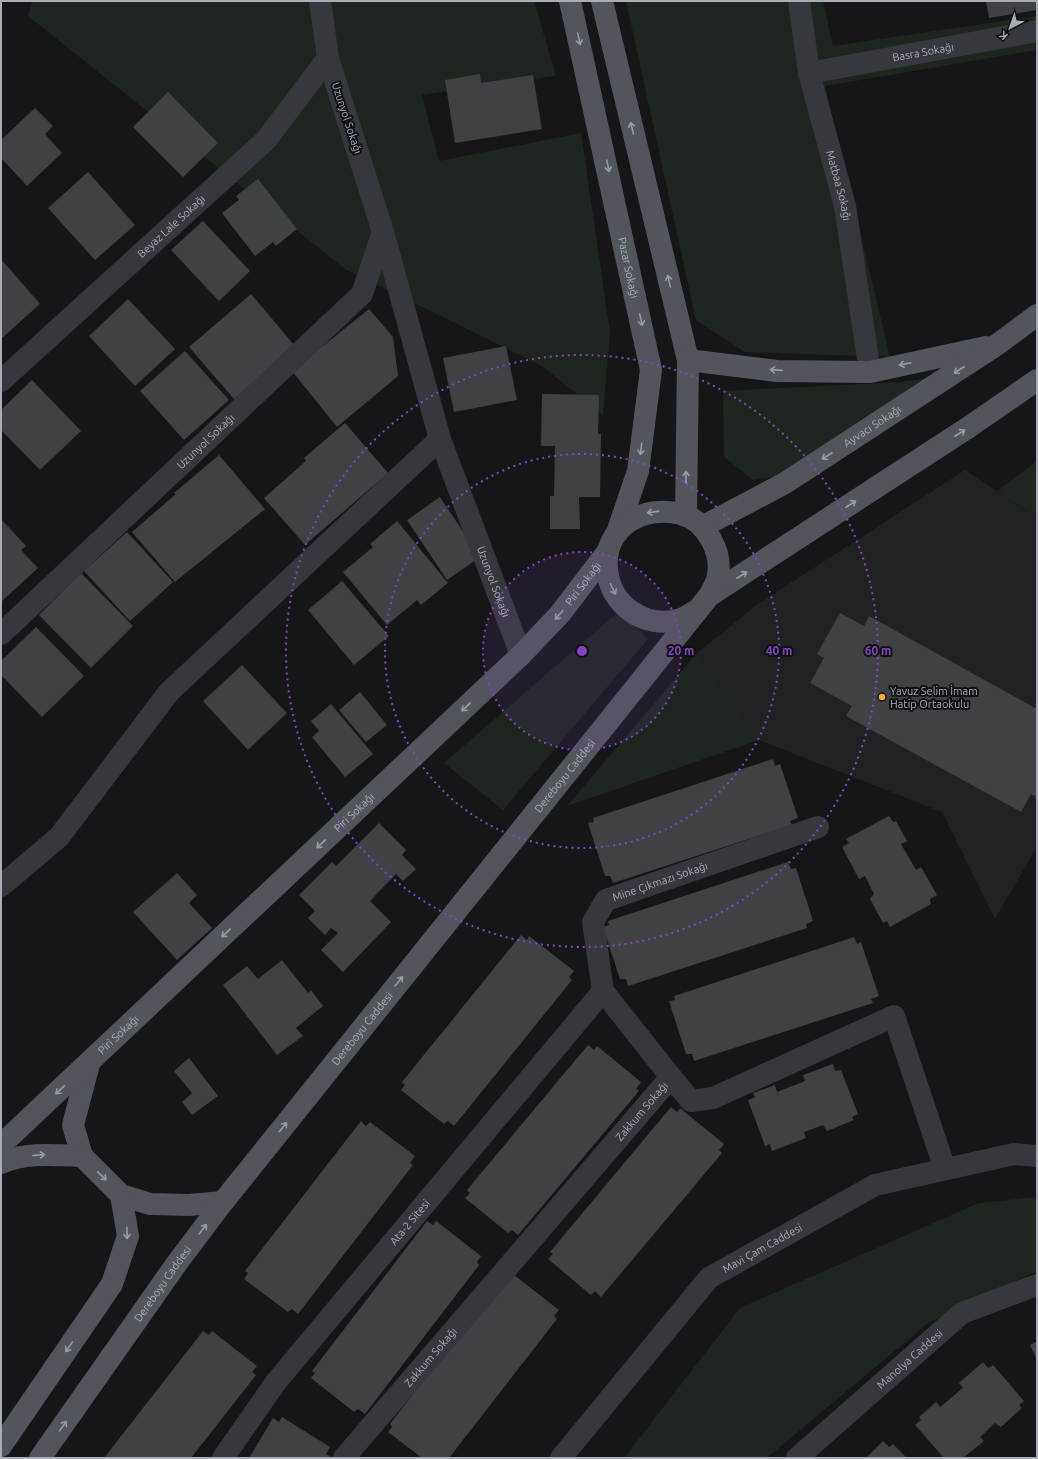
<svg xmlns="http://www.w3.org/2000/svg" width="1038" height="1459" viewBox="0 0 1038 1459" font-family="Ubuntu,sans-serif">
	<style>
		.built { fill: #222225 }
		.green { fill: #1e261f }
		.building { fill: #404145 }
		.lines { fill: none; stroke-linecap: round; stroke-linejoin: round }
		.minor { stroke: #37383d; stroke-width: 22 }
		.major { stroke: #53555c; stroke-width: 22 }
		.oneway { stroke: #979ba6 }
		.ring { fill: none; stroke: #8446be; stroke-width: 2; stroke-dasharray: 2 4 }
		.poi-dot { fill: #f2b134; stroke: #111113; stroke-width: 1.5 }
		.labels { text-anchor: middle; stroke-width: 4; stroke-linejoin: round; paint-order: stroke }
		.street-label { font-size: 11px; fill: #a8adb8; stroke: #111113 }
		.poi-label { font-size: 11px; fill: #a8adb8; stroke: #111113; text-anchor: start }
		.centre { fill: #8446be; stroke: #111113; stroke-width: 2 }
		.ring-label { font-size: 12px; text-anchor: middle; font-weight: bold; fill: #8446be; stroke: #111113; stroke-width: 4; stroke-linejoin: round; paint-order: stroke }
	</style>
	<rect width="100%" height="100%" fill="#161618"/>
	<path class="built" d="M965,470l72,48v329l-42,72 -53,-107 -183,-72 -63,-86 62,-50z"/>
	<g class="green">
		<path d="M32,1h502l22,75 -134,19 17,66 142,-28 29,199 -7,83 -61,-49 -197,-97 -317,-253z"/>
		<path d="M626,1h197l10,45 204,-30v34l-212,36 65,271 -145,-5 -49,-32z"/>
		<path d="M955,374l-164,100 -38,6 -29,-23 -1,-66 178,-9z"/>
		<path d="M1037,461v57l-40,-27z"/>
		<path d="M619,611l29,28 -145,171 -59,-47z"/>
		<path d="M696,654l63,86 -192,66z"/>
		<path d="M1037,1197v74l-109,52 -161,135h-143l116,-150 239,-105z"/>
	</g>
	<g class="building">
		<path d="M986,1h51v9l-48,8z"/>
		<path d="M480,74l1,9 52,-8 9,54 -87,14 -10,-63z"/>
		<path d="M168,92l50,51 -35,34 -50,-50z"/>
		<path d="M35,108l18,18 -8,8 17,19 -35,33 -26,-28v-18z"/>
		<path d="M88,172l47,53 -40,35 -47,-52z"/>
		<path d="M258,179l39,50 -21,17 -3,-4 -18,14 -33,-43 17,-13 -3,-4z"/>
		<path d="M203,221l47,50 -31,30 -48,-51z"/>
		<path d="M1,259l39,45 -39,35z"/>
		<path d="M251,294l44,52 -61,53 -45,-52z"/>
		<path d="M128,299l47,50 -40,37 -46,-50z"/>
		<path d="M369,309l24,28 5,39 -61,51 -45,-56z"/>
		<path d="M506,346l11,54 -63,12 -11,-54z"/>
		<path d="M185,351l44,49 -45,40 -44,-49z"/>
		<path d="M32,380l49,51 -41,39 -39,-40v-20z"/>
		<path d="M542,394l57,1 -1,39h3l-1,63h-21l1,32h-30v-33h4l1,-50h-14z"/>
		<path d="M345,423l43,50 -83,72 -41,-47 42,-37 -2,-3z"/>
		<path d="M219,455l46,54 -90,73 -43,-50 44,-38 -2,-1z"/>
		<path d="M440,497l40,60 -33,23 -40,-60z"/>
		<path d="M1,519l25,27 -5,4 17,18 -37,34z"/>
		<path d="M397,521l51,62 -27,22 -4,-5 -30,25 -44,-53 30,-25 -3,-3z"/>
		<path d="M127,532l46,50 -43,39 -46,-50z"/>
		<path d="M81,573l52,53 -42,42 -52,-53z"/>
		<path d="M342,581l47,55 -35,29 -46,-55z"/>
		<path d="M840,613l24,13 5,-10 168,93v88l-6,-3 -10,18 -175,-96 6,-10 -42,-23 14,-25 -7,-4z"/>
		<path d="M36,627l48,49 -42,41 -41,-42v-14z"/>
		<path d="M242,665l45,48 -39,37 -45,-49z"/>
		<path d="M360,692l27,33 -21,17 -27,-32z"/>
		<path d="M331,704l42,50 -28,23 -33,-40 7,-6 -8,-10z"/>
		<path d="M773,759l2,7 5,-2 18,54 -8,3 2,4 -179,58 -3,-7h-5l-17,-53 6,-1 -1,-4z"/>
		<path d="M889,816l4,6 3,-1 11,20 -6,3 15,26 5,-3 16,28 -7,4 1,5 -41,23 -3,-6 -4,2 -13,-24 4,-5 -9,-18 -6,3 -17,-32 7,-4 -3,-4z"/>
		<path d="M379,823l27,27 -4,5 14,14 -13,12 -7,-7 -26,27 21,21 -48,50 -22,-22 17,-17 -7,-5 -6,7 -17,-17 7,-7 -16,-16 33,-33 4,4z"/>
		<path d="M788,862l3,7 5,-1 17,53 -7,3 1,4 -179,58 -2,-7h-6l-17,-52 6,-2 -1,-4z"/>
		<path d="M177,873l20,22 -8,8 23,25 -35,32 -44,-48z"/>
		<path d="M521,935l6,5 2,-4 45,35 -5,6 3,3 -118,146 -6,-5 -4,3 -43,-34 4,-5 -3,-3z"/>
		<path d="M854,937l3,7 4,-2 18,54 -8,3 2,4 -179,58 -2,-7h-6l-17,-53 6,-1 -1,-4z"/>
		<path d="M282,960l26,33 3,-3 12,16 -27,22 7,8 -26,19 -54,-70 24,-19 11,13z"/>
		<path d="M588,1045l6,5 3,-4 44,36 -5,7 3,2 -121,144 -6,-5 -4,3 -43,-35 5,-5 -3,-3z"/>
		<path d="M189,1058l29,38 -26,19 -10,-13 10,-9 -18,-22z"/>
		<path d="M833,1064l2,7 6,-1 17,44 -6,3 2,3 -27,11 -4,-6 -19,7 2,6 -34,13 -2,-7 -5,2 -17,-46 7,-3 -2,-4 22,-8 2,7 28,-11 -2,-6z"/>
		<path d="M671,1107l6,5 3,-4 44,36 -5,6 3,3 -121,144 -6,-6 -4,4 -43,-36 5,-5 -3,-2z"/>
		<path d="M361,1121l5,5 4,-4 45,34 -5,7 3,2 -115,149 -6,-5 -4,3 -44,-33 4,-6 -3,-2z"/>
		<path d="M427,1221l6,4 3,-4 45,35 -4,6 2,3 -114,149 -7,-5 -4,3 -43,-34 4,-5 -3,-2z"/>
		<path d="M505,1275h9l45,35 -5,6 3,3 -108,139h-27l-34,-26 4,-5 -2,-3z"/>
		<path d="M203,1331l6,4 3,-4 45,35 -5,6 4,3 -65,83h-87z"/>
		<path d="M1037,1337v22l-7,-14 7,-4 -2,-3z"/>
		<path d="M983,1362l5,6 5,-3 31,36 -5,4 3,3 -21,19 -6,-4 -15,14 4,4 -21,17h-19l-29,-33 6,-5 -2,-3 17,-15 4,5 23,-19 -4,-5z"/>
		<path d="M282,1417l48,30 -4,7 4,2 -2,2h-79l24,-40 6,4z"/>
		<path d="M883,1441l6,6 4,-3 14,14h-41z"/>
	</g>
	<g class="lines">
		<g class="minor">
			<path id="s1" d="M799,1l10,72 36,133 25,166"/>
			<path id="s2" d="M809,73l228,-42"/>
			<path id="s3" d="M383,232l57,207 81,216"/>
			<path id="s4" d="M1,381l265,-241 62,-82"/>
			<path id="s5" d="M1,634l361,-340 21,-62 -55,-174 -8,-57"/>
			<path d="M1,886l58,-49 110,-145 271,-253"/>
			<path id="s6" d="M671,1077l-68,-86 -10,-69 13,-22 212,-73"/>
			<path id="s7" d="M223,1458l53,-76 327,-391"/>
			<path id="s8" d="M344,1458l327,-381 20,24 22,-3 181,-82 51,153"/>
			<path id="s9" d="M561,1458l148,-180 166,-93 139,-31 23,2"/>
			<path id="s10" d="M797,1458l165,-145 75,-28"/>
		</g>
		<g class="major">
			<path id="s11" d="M570,1l81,369 -13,101 -21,62"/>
			<path d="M602,1l86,359 -2,156"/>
			<path d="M688,360l89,11 93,1 116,-25"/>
			<path id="s12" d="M702,527l83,-44 213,-139 39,-29"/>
			<path d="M709,596l260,-169 68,-47"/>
			<path d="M89,1064l-16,61 9,31 39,39 29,9 39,1 34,-3"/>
			<path id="s13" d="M1,1145l520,-490 39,-41 48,-63"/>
			<path d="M1,1163c25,-11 54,-8 81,-7"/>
			<path d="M1,1446l111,-162 16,-48 -7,-41"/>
			<path id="s14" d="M40,1458l137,-195 46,-61 486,-606c3,-5 6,-11 8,-16 7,-26 -10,-59 -36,-66 -37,-10 -78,13 -74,55 3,37 39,61 74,50 5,-2 11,-6 16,-9"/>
		</g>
	</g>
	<defs><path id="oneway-shaft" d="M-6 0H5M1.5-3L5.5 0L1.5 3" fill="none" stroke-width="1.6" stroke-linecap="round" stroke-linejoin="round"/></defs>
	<g class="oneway">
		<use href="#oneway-shaft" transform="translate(579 39) rotate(77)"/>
		<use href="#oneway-shaft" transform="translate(632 128) rotate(-104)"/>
		<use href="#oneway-shaft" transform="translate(608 166) rotate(78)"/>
		<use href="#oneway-shaft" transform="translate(669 281) rotate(-104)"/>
		<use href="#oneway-shaft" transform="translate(641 320) rotate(78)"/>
		<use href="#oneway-shaft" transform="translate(905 364) rotate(168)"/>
		<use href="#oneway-shaft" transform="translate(776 370) rotate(-176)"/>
		<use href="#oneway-shaft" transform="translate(959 370) rotate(147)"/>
		<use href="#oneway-shaft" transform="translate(960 433) rotate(-33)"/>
		<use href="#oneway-shaft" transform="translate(641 449) rotate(97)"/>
		<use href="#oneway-shaft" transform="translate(827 456) rotate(147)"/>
		<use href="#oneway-shaft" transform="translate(686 477) rotate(-89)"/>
		<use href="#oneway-shaft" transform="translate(851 504) rotate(-33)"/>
		<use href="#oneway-shaft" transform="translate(653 512) rotate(172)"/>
		<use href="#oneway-shaft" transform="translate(742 575) rotate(-33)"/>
		<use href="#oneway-shaft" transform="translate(613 589) rotate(64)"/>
		<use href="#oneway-shaft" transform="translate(559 615) rotate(131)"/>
		<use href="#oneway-shaft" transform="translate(466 707) rotate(137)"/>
		<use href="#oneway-shaft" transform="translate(321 844) rotate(137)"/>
		<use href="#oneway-shaft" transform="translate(226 933) rotate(137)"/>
		<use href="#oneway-shaft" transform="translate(399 981) rotate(-51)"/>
		<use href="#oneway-shaft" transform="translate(60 1090) rotate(137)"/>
		<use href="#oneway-shaft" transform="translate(283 1127) rotate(-51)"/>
		<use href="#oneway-shaft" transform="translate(39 1155) rotate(-5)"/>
		<use href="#oneway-shaft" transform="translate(102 1176) rotate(44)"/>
		<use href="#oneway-shaft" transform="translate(203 1229) rotate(-53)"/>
		<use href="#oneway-shaft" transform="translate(127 1233) rotate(89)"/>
		<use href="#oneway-shaft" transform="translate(69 1347) rotate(124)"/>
		<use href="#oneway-shaft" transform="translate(63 1426) rotate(-55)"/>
	</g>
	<circle cx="582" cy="651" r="99" fill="#8446be" fill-opacity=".12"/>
	<g class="ring">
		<circle cx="582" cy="651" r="99"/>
		<circle cx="582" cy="651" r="197"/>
		<circle cx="582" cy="651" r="296"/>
	</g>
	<circle class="poi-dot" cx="882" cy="697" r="4"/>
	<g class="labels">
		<g class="street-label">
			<text dy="4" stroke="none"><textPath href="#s2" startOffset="116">Basra Sokağı</textPath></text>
			<text transform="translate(347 118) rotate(72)" y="4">Uzunyol Sokağı</text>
			<text dy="4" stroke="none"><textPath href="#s1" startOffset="189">Matbaa Sokağı</textPath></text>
			<text dy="4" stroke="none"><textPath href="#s4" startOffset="230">Beyaz Lale Sokağı</textPath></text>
			<text dy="4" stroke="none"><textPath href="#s11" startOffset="273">Pazar Sokağı</textPath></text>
			<text dy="4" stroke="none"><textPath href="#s12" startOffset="198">Ayvacı Sokağı</textPath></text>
			<text dy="4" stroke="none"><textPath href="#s5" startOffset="281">Uzunyol Sokağı</textPath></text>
			<text dy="4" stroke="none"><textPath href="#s3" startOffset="367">Uzunyol Sokağı</textPath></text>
			<text dy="4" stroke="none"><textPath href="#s13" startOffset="809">Piri Sokağı</textPath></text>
			<text dy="4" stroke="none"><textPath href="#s14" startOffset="861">Dereboyu Caddesi</textPath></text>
			<text dy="4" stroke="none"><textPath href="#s13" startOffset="485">Piri Sokağı</textPath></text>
			<text dy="4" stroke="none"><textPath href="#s6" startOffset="262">Mine Çıkmazı Sokağı</textPath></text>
			<text dy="4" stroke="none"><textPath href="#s14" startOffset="537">Dereboyu Caddesi</textPath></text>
			<text dy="4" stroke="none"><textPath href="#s13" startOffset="161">Piri Sokağı</textPath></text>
			<text dy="4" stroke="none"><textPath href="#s8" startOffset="457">Zakkum Sokağı</textPath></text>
			<text dy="4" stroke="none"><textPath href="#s7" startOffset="301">Ata-2 Sitesi</textPath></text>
			<text dy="4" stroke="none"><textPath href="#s9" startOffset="294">Mavi Çam Caddesi</textPath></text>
			<text dy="4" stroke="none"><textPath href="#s14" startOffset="213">Dereboyu Caddesi</textPath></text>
			<text dy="4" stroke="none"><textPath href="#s8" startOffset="133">Zakkum Sokağı</textPath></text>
			<text dy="4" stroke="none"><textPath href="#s10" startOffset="150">Manolya Caddesi</textPath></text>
		</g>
		<g class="poi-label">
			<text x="890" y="695">Yavuz Selim İmam<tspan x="890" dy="13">Hatip Ortaokulu</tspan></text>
		</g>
	</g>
	<circle cx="582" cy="651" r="6" class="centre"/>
	<g class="ring-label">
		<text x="681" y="655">20 m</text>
		<text x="779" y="655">40 m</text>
		<text x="878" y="655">60 m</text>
	</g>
	<rect width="1038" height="1459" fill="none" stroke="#a8adb8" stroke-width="4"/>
	<g transform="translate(1010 28) rotate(221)" stroke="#111113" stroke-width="3" paint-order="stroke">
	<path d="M0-3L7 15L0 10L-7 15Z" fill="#a8adb8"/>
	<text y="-6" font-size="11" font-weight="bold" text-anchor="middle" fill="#a8adb8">K</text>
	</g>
</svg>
